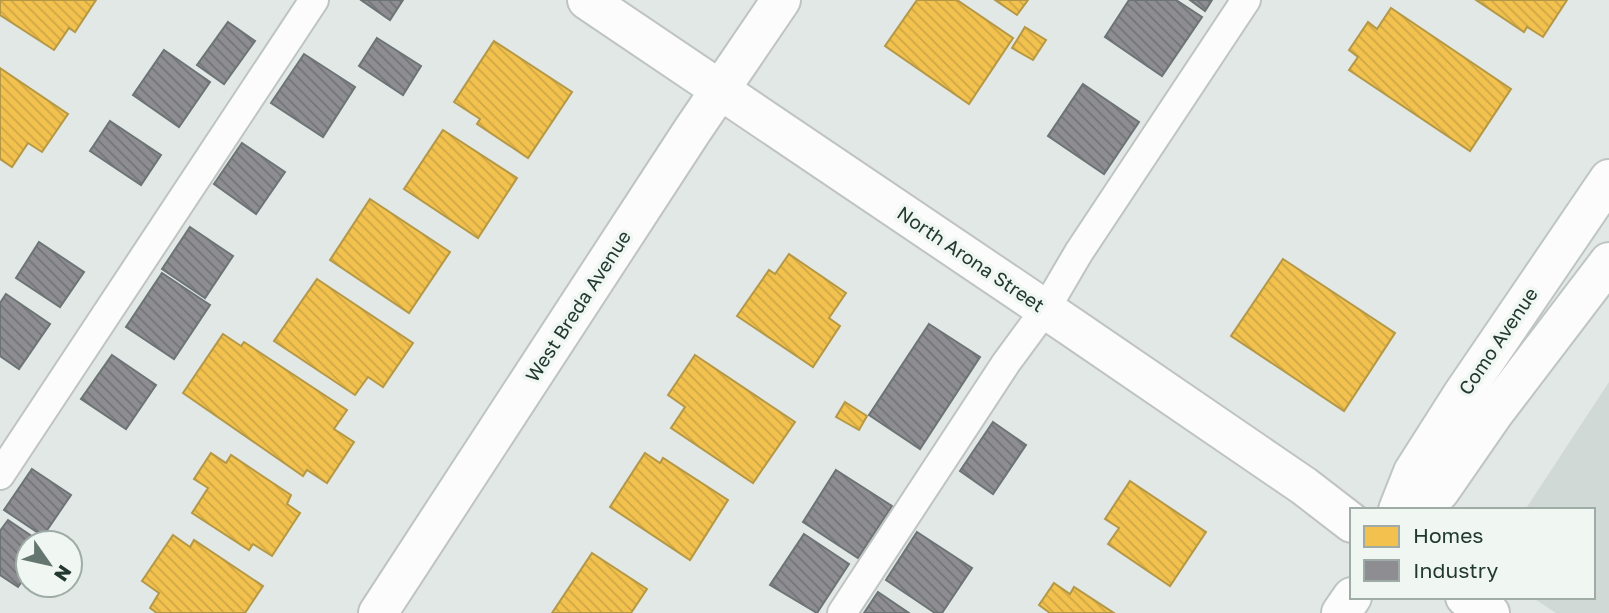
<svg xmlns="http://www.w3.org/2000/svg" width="1609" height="613" viewBox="0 0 1609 613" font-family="'Golos Text',sans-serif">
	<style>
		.built { fill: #d0d9d5 }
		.homes { fill: url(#homes-back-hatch); stroke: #b49846; stroke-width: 2 }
		.industry { fill: url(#industry-back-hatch); stroke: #6d7475; stroke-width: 2 }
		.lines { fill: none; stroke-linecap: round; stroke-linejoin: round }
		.service-casing { stroke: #bfc4c2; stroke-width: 32 }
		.minor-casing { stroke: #bfc4c2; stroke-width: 42 }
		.secondary-casing { stroke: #bfc5c2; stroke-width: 42 }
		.service { stroke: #fbfcfb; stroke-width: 28 }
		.minor { stroke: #fbfcfb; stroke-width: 38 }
		.secondary { stroke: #fbfcfb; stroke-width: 38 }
		.labels { text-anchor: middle; stroke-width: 7; stroke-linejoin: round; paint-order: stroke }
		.street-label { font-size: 19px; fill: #223932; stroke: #f0f7f3 }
	</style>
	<defs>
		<pattern id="homes-back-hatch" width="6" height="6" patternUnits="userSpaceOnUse" patternTransform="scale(1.75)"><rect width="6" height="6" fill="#f2c14e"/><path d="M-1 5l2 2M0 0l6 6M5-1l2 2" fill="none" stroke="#cfa745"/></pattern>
		<pattern id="industry-back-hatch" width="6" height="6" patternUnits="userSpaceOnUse" patternTransform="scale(1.75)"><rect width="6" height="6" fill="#8d8d92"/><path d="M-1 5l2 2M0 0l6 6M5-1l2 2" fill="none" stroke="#737478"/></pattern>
	</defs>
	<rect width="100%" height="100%" fill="#e2e8e5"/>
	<path class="built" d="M1609,382v231h-53l-24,-16h61v-87h-68z"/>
	<g class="homes">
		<path d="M0,0h96l-21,32 -6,-4 -15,22 -54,-35z"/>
		<path d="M917,0h40l56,38 -44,66 -84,-58z"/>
		<path d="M995,0h33l-11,15z"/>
		<path d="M1476,0h91l-24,37 -16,-10 -3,5z"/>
		<path d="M1391,8l120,81 -41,62 -121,-81 9,-13 -9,-7 19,-28 9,7z"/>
		<path d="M1025,27l21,13 -13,20 -21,-12z"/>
		<path d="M494,41l78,51 -44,66 -51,-34 3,-5 -26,-17z"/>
		<path d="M0,68l68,46 -26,38 -14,-9 -16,24 -12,-8z"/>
		<path d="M443,130l74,48 -39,60 -74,-49z"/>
		<path d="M370,199l80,53 -41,61 -79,-53z"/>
		<path d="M789,254l57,39 -17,25 11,8 -27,41 -76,-51 32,-46 6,4z"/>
		<path d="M1283,259l112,74 -51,78 -113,-75z"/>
		<path d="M317,279l96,64 -30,44 -15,-10 -13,18 -81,-54z"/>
		<path d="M223,334l18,12 3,-4 103,68 -13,19 20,13 -27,41 -20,-13 -4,6 -120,-83z"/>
		<path d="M695,355l100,67 -42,61 -82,-55 14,-21 -17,-12z"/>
		<path d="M845,402l22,14 -8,14 -23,-13z"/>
		<path d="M211,453l15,10 5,-8 60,40 -4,9 13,9 -28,43 -19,-12 -4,6 -57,-37 16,-25 -14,-9z"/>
		<path d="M645,453l15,10 3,-5 65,42 -38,60 -80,-53z"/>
		<path d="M1130,481l76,51 -36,54 -62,-42 11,-16 -14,-9z"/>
		<path d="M173,535l17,12 4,-7 69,46 -18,27h-88l-7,-5 9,-15 -17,-12z"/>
		<path d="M592,553l55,36 -16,24h-79z"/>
		<path d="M1054,583l16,11 4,-7 40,26h-64l-11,-8z"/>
	</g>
	<g class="industry">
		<path d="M361,0h42l-13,20z"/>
		<path d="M1129,0h47l26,17 -40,59 -57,-39z"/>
		<path d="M1190,0h22l-7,11z"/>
		<path d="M228,22l27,19 -31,43 -27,-19z"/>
		<path d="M377,38l44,28 -18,29 -44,-29z"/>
		<path d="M164,50l46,32 -31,45 -46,-32z"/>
		<path d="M304,54l51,33 -32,50 -52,-34z"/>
		<path d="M1083,84l56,38 -35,52 -56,-38z"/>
		<path d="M110,121l51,34 -20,30 -51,-34z"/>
		<path d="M242,143l43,29 -29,42 -42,-30z"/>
		<path d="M190,227l43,29 -28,42 -43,-29z"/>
		<path d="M39,242l45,30 -24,35 -44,-29z"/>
		<path d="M162,273l48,32 -36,54 -48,-32z"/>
		<path d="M6,294l44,30 -31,45 -19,-13v-53z"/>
		<path d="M929,324l51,33 -60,92 -51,-34z"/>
		<path d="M112,355l44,30 -30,44 -45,-30z"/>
		<path d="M993,422l33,23 -33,49 -33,-23z"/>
		<path d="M32,469l39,26 -28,41 -39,-26z"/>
		<path d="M836,470l56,36 -34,52 -55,-36z"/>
		<path d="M8,520l34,23h-14v30l-10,14 -18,-12v-44z"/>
		<path d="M917,532l55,36 -30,45h-7l-49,-33z"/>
		<path d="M804,534l45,30 -32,49 -47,-28z"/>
		<path d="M878,592l31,21h-45z"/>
	</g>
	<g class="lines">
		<g class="service-casing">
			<g id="service">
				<path d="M0,475l314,-475"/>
				<path d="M842,613l164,-250 39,-53 34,-58 167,-252"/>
			</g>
		</g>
		<g class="minor-casing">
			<g id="minor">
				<path d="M587,0l486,328 231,158 48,37"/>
				<path d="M1465,597l25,16"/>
				<path d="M378,613l314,-482 89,-131"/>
			</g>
		</g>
		<g class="secondary-casing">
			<g id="secondary">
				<path d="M1398,510l15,-38 49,-77 147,-216"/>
				<path d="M1422,510l18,-19 54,-78 115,-151"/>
				<path d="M1341,613l11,-16"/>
			</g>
		</g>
		<use href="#service" class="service"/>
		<use href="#minor" class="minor"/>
		<use href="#secondary" class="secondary"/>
	</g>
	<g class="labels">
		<g class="street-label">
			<text transform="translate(971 259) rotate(34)" y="7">North Arona Street</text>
			<text transform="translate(578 306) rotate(-57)" y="7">West Breda Avenue</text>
			<text transform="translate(1498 341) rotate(-56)" y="7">Como Avenue</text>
		</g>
	</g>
	<rect x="1350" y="508" width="245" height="91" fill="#f0f7f3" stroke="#9eaba6" stroke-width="2"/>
	<rect x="1364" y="526" width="35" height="21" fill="#f2c14e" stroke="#9eaba6" stroke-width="2"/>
	<text x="1413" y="543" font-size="21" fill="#223932">Homes</text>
	<rect x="1364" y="560" width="35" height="21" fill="#8d8d92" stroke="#9eaba6" stroke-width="2"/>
	<text x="1413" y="578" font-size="21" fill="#223932">Industry</text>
	<g transform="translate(49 564) rotate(124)"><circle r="33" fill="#f0f7f3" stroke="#9eaba6" stroke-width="2"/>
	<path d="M0-5L12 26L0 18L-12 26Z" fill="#657671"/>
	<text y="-10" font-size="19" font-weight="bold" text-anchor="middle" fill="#223932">N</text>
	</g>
</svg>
